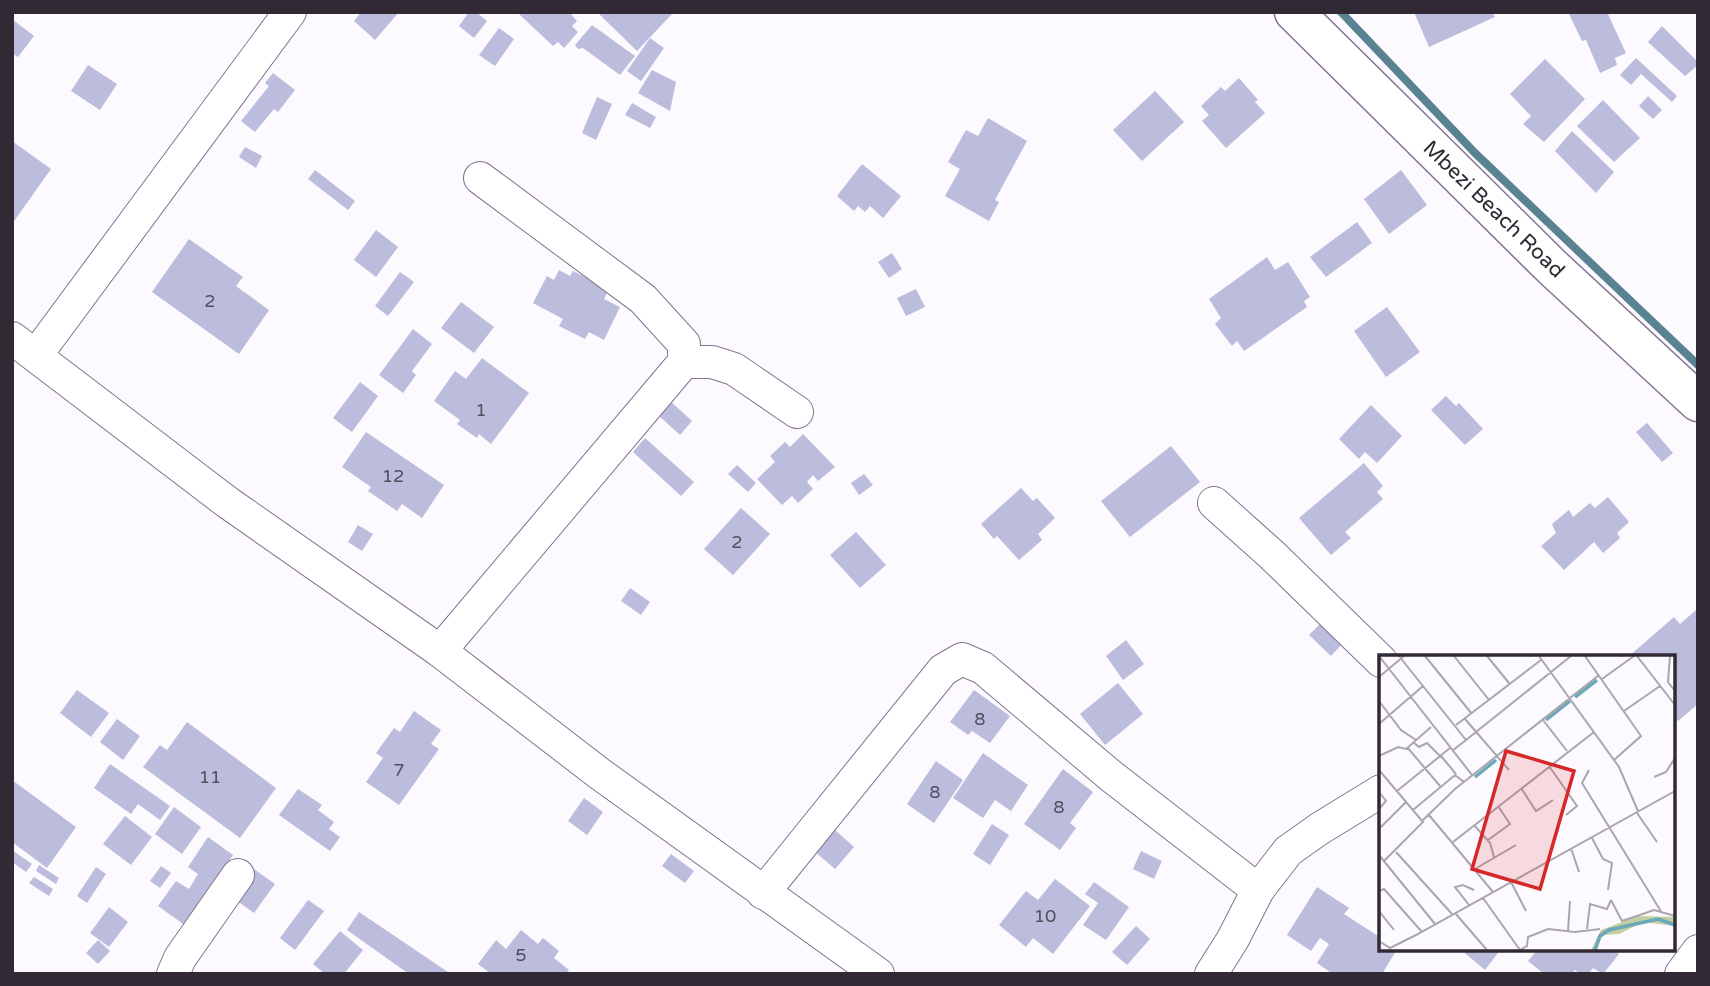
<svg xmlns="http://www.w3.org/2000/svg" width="1710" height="986" viewBox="0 0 1710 986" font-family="'Varela Round',sans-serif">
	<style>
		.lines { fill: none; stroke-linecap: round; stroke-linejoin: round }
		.stream { stroke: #5a8391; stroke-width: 8 }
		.building { fill: #bcbcdc }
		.minor-casing { stroke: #84748f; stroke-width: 34 }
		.secondary-casing { stroke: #84748f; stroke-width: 41 }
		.minor { stroke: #fff; stroke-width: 32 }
		.secondary { stroke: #fff; stroke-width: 38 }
		.labels { text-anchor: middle; stroke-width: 6; stroke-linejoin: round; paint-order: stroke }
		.number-label { font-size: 18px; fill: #544e5f }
		.street-label { font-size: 21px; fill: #312a35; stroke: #fff }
		.inset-river { fill: none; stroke: #6ca9b8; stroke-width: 3.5 }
		.inset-road { fill: none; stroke: #aba6ae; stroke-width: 2 }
		.view { fill: #d62828; fill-opacity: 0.15; stroke: #d62828; stroke-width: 3.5 }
		.inset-edge { fill: none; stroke: #312a35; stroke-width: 3.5 }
	</style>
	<rect width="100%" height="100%" fill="#fcf9ff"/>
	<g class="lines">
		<path class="stream" d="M1341,12l134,141 223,212"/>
	</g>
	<g class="building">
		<path d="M361,12h38l-24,28 -21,-19z"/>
		<path d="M469,12h7l11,9 -13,17 -15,-12z"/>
		<path d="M521,12h48l8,9 -5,5 6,6 -14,16 -6,-6 -5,4 -34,-32z"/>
		<path d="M597,12h72l3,2 -35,37z"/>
		<path d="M1414,12h78l3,5 -66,30z"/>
		<path d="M1568,12h39l19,41 -11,5 2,7 -17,8 -14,-33 -4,1z"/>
		<path d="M12,19l22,17 -16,21 -6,-4z"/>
		<path d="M592,25l43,31 -15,19 -37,-27 -5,1 -3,-4z"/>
		<path d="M1662,26l36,36v3l-13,11 -37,-34z"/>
		<path d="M499,28l15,11 -19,27 -16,-11z"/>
		<path d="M650,38l14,10 -23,33 -14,-10z"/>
		<path d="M1636,58l41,38 -5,6 -31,-28 -10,11 -11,-10z"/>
		<path d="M1545,59l40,40 -41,43 -21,-18 8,-8 -21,-22z"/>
		<path d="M88,65l29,19 -17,26 -29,-19z"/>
		<path d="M652,70l24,12 -6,29 -32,-18z"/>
		<path d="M273,73l22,17 -17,22 -4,-3 -19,23 -14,-11 28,-35 -4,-3z"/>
		<path d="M1239,78l19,22 -3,2 10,11 -39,35 -24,-27 7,-6 -8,-9 20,-19 4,4z"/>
		<path d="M1155,91l29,31 -42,39 -29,-31z"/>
		<path d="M1648,96l14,14 -9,9 -14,-13z"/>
		<path d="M597,97l15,7 -16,36 -14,-7z"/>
		<path d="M1603,100l37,38 -26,24 -37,-36z"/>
		<path d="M632,103l24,14 -6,11 -25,-13z"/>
		<path d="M988,118l39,23 -32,59 4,2 -10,19 -44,-25 15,-27 -12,-7 18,-32 12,6z"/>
		<path d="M1572,131l42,41 -18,21 -41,-42z"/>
		<path d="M12,141l39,28 -39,55z"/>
		<path d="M245,147l17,9 -6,12 -17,-11z"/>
		<path d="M862,164l39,32 -18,22 -13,-12 -5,6 -7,-6 -4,5 -17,-15z"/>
		<path d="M315,170l40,31 -7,9 -40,-31z"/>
		<path d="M1401,170l26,35 -38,29 -25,-35z"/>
		<path d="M1357,222l15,21 -46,34 -16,-20z"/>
		<path d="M376,230l22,17 -22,30 -22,-17z"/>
		<path d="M189,239l54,38 -7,9 33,24 -30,44 -87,-62z"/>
		<path d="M892,253l10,16 -13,9 -11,-16z"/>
		<path d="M1267,257l8,13 13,-8 22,35 -6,4 3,6 -63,44 -7,-10 -5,5 -17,-22 6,-6 -12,-19z"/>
		<path d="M559,270l11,6 3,-5 36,18 -5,10 16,8 -16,33 -15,-8 -4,7 -26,-13 4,-7 -30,-16 14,-27 7,4z"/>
		<path d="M400,272l14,10 -26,34 -13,-10z"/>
		<path d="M916,289l9,18 -19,9 -9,-18z"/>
		<path d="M461,302l33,25 -20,26 -33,-25z"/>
		<path d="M1387,307l33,45 -34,25 -32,-46z"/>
		<path d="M413,329l19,15 -20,27 4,4 -13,18 -24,-18z"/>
		<path d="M482,358l47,35 -38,51 -12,-10 -2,4 -20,-14 3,-4 -26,-19 21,-30 11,8z"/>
		<path d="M360,382l18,14 -26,36 -19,-14z"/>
		<path d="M1446,396l10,10 3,-3 24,26 -18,16 -34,-35z"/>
		<path d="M669,400l23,21 -12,14 -23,-21z"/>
		<path d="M1371,405l31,31 -25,27 -12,-11 -6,7 -20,-20z"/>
		<path d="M1647,423l26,30 -11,9 -26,-30z"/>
		<path d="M366,432l78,53 -22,33 -20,-14 -5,7 -29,-20 3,-4 -29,-20z"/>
		<path d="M803,434l32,33 -17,14 -5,-6 -6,7 6,7 -15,14 -6,-7 -10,9 -25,-26 18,-17 -5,-6 15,-14 5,5z"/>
		<path d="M645,438l49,44 -13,14 -48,-44z"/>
		<path d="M1171,446l29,36 -70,55 -29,-36z"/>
		<path d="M1364,463l19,23 -6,6 6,7 -38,33 6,6 -20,17 -32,-37z"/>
		<path d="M737,465l19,18 -8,9 -20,-18z"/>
		<path d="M864,474l9,11 -14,10 -8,-12z"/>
		<path d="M1021,488l12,13 4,-3 18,20 -17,16 4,6 -23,20 -22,-24 -3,3 -13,-15z"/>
		<path d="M1608,497l21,25 -12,11 3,5 -17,15 -9,-11 -30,28 -23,-24 15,-13 -4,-9 17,-14 4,7 17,-14 5,5z"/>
		<path d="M741,508l29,26 -37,41 -29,-26z"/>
		<path d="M358,525l15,9 -11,17 -14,-9z"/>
		<path d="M856,532l30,33 -26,23 -30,-33z"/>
		<path d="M630,588l20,14 -9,13 -20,-14z"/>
		<path d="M1696,610l2,2v92l-20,17 -5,-6v-58h-45l46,-40 6,7z"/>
		<path d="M1323,621l21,21 -13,14 -22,-21z"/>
		<path d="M1126,640l18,24 -21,16 -17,-24z"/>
		<path d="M1118,683l25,31 -38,31 -25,-31z"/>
		<path d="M77,690l32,23 -18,24 -31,-24z"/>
		<path d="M974,690l36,26 -20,27 -18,-12 -4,4 -18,-13z"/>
		<path d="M414,711l27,19 -10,14 8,5 -40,56 -33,-23 17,-24 -7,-5 18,-25 6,4z"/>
		<path d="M117,719l23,17 -17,24 -23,-18z"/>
		<path d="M187,722l89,66 -36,50 -97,-71 17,-22 7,5z"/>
		<path d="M983,753l45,32 -17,26 -16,-11 -12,18 -30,-20z"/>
		<path d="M936,761l27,19 -29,43 -27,-19z"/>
		<path d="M110,764l60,42 -10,14 -22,-16 -7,10 -37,-26z"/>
		<path d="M1063,769l30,23 -23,31 6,5 -16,22 -36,-26z"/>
		<path d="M12,780l64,47 -29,41 -35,-26z"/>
		<path d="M298,789l24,16 -4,5 16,12 -5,7 11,8 -10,14 -51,-36z"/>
		<path d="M584,798l19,14 -16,23 -19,-14z"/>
		<path d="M174,807l27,20 -19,27 -27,-20z"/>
		<path d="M125,816l27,21 -21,28 -28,-21z"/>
		<path d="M825,821l29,26 -19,22 -29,-25z"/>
		<path d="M992,824l17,11 -19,30 -17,-11z"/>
		<path d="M208,837l25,18 -47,71 -28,-20 18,-25 13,8 9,-15 -10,-7z"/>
		<path d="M12,850l20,14 -6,8 -14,-10z"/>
		<path d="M1141,851l21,10 -8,18 -21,-10z"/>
		<path d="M671,854l23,17 -9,12 -23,-17z"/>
		<path d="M39,865l20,13 -3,6 -20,-13z"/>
		<path d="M161,866l10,7 -11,15 -10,-7z"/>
		<path d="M96,867l10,7 -19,29 -10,-7z"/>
		<path d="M254,869l21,15 -21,29 -21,-15z"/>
		<path d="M34,877l19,12 -4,7 -20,-13z"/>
		<path d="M1055,879l35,27 -37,48 -20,-16 -7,9 -27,-22 27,-34 12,9z"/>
		<path d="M1094,882l35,25 -23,33 -23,-15 15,-22 -13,-9z"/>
		<path d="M1317,887l32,21 -5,6 37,24v11h16l-15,25h-49l-16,-11 12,-19 -9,-6 -9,13 -24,-16z"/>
		<path d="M308,900l16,11 -29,39 -15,-12z"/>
		<path d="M109,907l19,15 -19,25 -19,-14z"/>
		<path d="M359,912l92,62h-42l-62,-44z"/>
		<path d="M1136,926l14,13 -23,26 -15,-13z"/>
		<path d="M521,930l17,14 5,-6 16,13 -5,7 15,12 -3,4h-75l-13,-10 18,-24 10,9z"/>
		<path d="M340,931l23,19 -19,24h-19l-12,-10z"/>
		<path d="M98,940l12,11 -12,13 -12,-11z"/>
		<path d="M1460,949h41l-16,21z"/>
		<path d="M1538,949h75l6,5 -16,20 -10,-6 -5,6h-8l-5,-4 -4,4h-27l-16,-13z"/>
	</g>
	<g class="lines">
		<g class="minor-casing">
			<g id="minor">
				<path d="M12,338l215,164 213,149 160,123 278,200"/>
				<path d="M37,354l253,-342"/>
				<path d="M684,362h28l22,7 63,43"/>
				<path d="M1214,503l57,51 110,107"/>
				<path d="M440,651l244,-289v-18l-41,-45 -163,-121"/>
				<path d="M763,893l180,-223 19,-11 21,9 128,108 147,114"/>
				<path d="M173,974l7,-16 58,-83"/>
				<path d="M1211,974l22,-35 25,-49 30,-39 31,-22 62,-38"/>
				<path d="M1681,974l17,-23"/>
			</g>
		</g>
		<g class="secondary-casing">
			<path id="secondary" d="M1294,12l258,255 146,135"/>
		</g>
		<use href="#minor" class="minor"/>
		<use href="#secondary" class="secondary"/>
	</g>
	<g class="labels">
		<g class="number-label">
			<text x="210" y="307">2</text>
			<text x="481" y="416">1</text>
			<text x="393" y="482">12</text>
			<text x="737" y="548">2</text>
			<text x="980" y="725">8</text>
			<text x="399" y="776">7</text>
			<text x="210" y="783">11</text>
			<text x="935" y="798">8</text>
			<text x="1059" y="813">8</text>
			<text x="1045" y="922">10</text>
			<text x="521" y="961">5</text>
		</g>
		<g class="street-label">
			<text transform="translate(1494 209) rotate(44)" y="7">Mbezi Beach Road</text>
		</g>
	</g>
	<g transform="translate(1379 655)">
		<rect width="296" height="296" fill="#fcf9ff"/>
		<path d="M259,261l37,1v9l-32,-4 -24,12 -17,1 -5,15h-6l10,-20z" fill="#c1cfa2"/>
		<path class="inset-river" d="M196,42l22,-17M167,65l24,-19M96,122l21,-17M216,295l5,-14 9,-6 49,-11 17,6"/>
		<path class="inset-road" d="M0,1l93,119M20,1l67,84 -14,11M46,1l47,58M75,1l35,44M108,1l22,27M160,1l80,111 19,44M206,1l56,80 -27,24M258,1l38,49M291,1l-2,26 7,9M0,22l25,-21M223,24l32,-23M0,46l22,29 15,10M245,56l36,-25M86,64l44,51M164,65l24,31M0,69l44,-38M77,70l85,-65M87,85l105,-84M34,87l6,5 8,-4 13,13M28,92l33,39M0,101l19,-9 8,2 25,-22M62,101l15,18M170,111l28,40 -11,9M0,115l44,52 -39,39M210,115l-7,13 80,130M275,122l12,-5 9,-14M142,133l15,23 17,-11M18,136l53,-43M0,137l7,9 -7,8M34,155l42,-35 9,7M258,158l20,29M50,160l64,77M44,165l32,-31 144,-114M95,170l16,18 4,14M0,174l27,-27M213,183l11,21 9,4 -4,27M109,185l22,-16 -12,-18M74,187l141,-110M192,193l8,24M17,197l56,62M0,200l56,69M96,214l41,-24M132,227l15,29M0,236l5,-2 38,43M104,243l37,52 7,-4 1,-9 20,-8 27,3 25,-3M232,245l11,21 32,-11 21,6M90,250l-14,-18 8,-2 11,5M0,256l15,19M76,258l32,37M208,274l3,-25 17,5 4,-9M189,276l2,-30M0,286l11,7 26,-13 259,-144"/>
		<path class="view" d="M127,96l68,20 -34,118 -68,-20z"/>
		<rect width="296" height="296" class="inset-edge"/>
	</g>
	<rect width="1710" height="986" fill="none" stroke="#312a35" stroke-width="28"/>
</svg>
